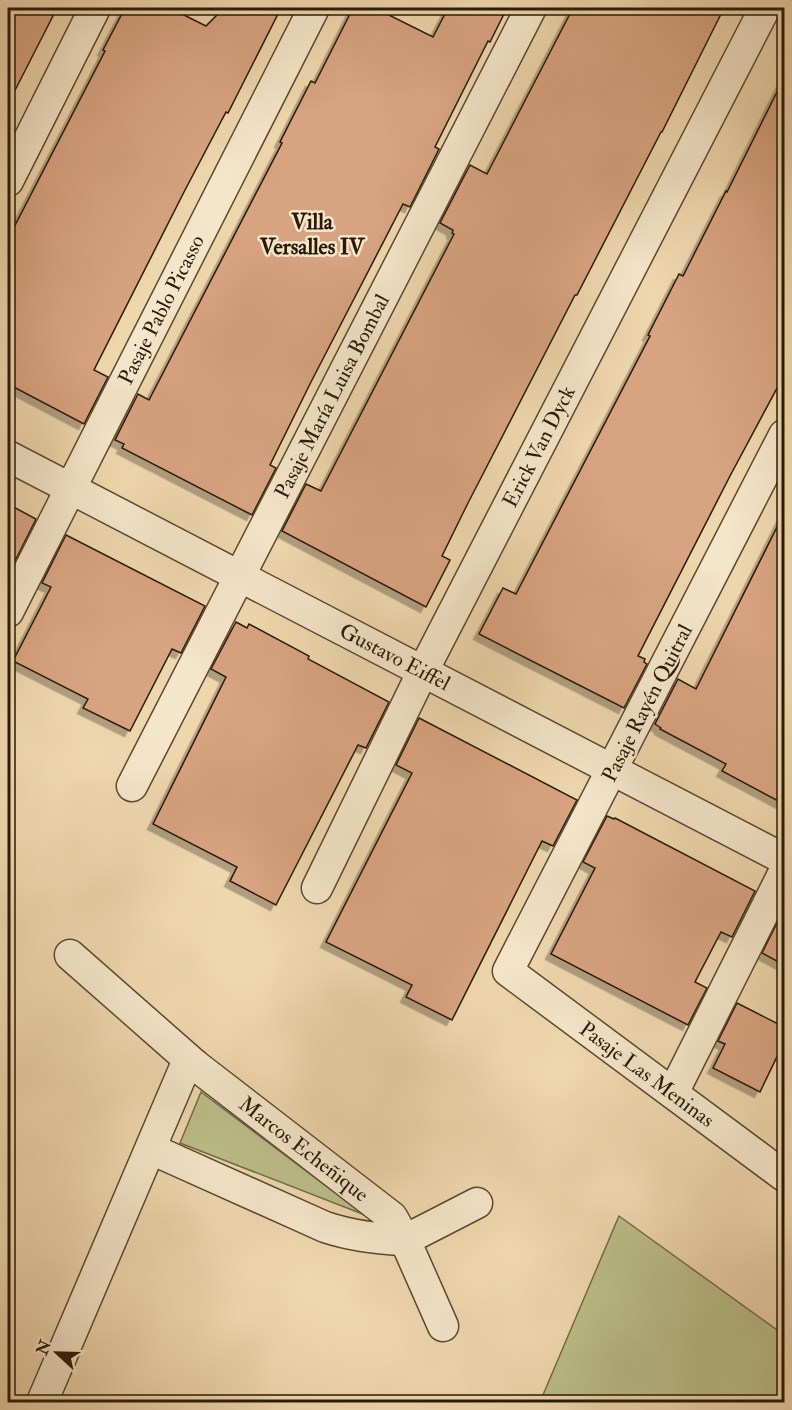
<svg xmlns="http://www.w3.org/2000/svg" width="792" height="1410" viewBox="0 0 792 1410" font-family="'IM FELL Double Pica',serif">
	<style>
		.green { fill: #bbbe89; stroke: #726c48; stroke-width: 1.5 }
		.building { fill: #d8a380; stroke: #291a08; stroke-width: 1.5; filter: url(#shadow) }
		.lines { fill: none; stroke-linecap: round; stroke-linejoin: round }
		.street-casing { stroke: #5a4931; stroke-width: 33 }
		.street { stroke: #f5e5ca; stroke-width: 30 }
		.labels { text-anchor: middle; stroke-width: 5; stroke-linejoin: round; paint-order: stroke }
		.street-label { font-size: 21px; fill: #291a08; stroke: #f5e5ca }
		.neighbourhood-label { font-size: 22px; font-weight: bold; fill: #291a08; stroke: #f5e5ca }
	</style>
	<defs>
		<filter id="shadow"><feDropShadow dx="-5.5" dy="5.5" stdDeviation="0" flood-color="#0004"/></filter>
	</defs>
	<rect width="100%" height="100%" fill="#efd7ad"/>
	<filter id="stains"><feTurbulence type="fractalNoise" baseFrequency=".00333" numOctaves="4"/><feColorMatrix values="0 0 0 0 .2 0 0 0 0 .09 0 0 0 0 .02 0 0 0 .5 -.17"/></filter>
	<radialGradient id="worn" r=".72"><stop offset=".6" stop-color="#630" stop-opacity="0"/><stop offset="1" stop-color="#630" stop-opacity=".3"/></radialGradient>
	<g class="green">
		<path d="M201,1092l164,123 -185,-72z"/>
		<path d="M619,1216l165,119v67h-244z"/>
	</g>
	<g class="building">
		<path d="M8,8h49l-49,96z"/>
		<path d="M125,8h45l36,18 18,-18h57l-53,105 -2,-1 -42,80 -90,178 14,7 -24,47 -76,-40v-145l97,-188 -2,-1z"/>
		<path d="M353,8h22l58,29 15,-29h59l-17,34 -2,-1 -53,106 4,2 -29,58 -7,-3 -92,178 -41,83 6,3 -24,47 -130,-67 2,-4 -9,-4 23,-46 11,6 133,-257 -2,-1 31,-61 4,2z"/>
		<path d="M573,8h151l-62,124h-1l-84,163h-2l-108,210 -25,51 8,4 -24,47 -144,-76 24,-47 15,7 133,-257 -2,-1 1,-3 -13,-7 30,-58 17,9z"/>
		<path d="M784,78v297l-54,101 -92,180 7,3 -1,3 3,2 -23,44 -145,-74 24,-46 13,6 134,-258 -2,-1 31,-61 4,2 43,-85 1,1z"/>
		<path d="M8,504l28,15 -24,48 -4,-2z"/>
		<path d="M784,513v291l-62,-33 4,-7 -66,-35 1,-1 -6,-4 23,-45 18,10z"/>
		<path d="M66,535l139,71 -24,47 -9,-4 -42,82 -47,-23 5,-9 -75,-38 38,-74 -9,-4z"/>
		<path d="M236,622l11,6 2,-4 60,32 -1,3 81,43 -23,46 -8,-3 -82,160 -46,-24 7,-14 -84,-43 73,-147 -15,-8z"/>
		<path d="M419,718l158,82 -24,46 -11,-5 -90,179 -46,-23 6,-12 -86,-43 86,-169 -16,-8z"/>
		<path d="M607,816l7,3 1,-1 140,73 -23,46 -11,-5 -26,50 12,6 -19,37 -137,-71 44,-86 -12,-6z"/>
		<path d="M784,909v56l-22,-12z"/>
		<path d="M737,1003l47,24v15l-24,50 -47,-24 12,-24 -7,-3z"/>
	</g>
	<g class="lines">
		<g class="street-casing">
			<g id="street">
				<path d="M8,181l87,-173"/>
				<path id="s1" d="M784,435l-276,536 276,205"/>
				<path id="s2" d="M8,456l776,403"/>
				<path id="s3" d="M8,612l306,-604"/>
				<path id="s4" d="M132,786l399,-778"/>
				<path id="s5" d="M317,888l106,-217 342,-663"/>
				<path d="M70,955l125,110"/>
				<path d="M673,1093l111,-221"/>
				<path d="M443,1326l-38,-86 72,-37"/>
				<path id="s6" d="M42,1402l143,-335 10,-2 197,152 13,23c-28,-1 -53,-4 -80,-13l-174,-78"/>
			</g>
		</g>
		<use href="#street" class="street"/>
	</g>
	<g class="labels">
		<g class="street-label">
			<text dy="7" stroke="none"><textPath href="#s3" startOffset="339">Pasaje Pablo Picasso</textPath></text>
			<text dy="7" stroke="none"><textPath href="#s4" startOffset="438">Pasaje María Luisa Bombal</textPath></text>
			<text dy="7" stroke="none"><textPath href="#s5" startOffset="494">Erick Van Dyck</textPath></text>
			<text dy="7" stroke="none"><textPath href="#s2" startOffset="436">Gustavo Eiffel</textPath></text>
			<text transform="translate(647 703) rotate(-63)" y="7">Pasaje Rayén Quitral</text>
			<text dy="7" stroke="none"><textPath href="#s1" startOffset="776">Pasaje Las Meninas</textPath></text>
			<text dy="7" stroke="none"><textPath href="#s6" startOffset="512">Marcos Echeñique</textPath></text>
		</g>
		<g class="neighbourhood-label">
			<text x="312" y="229">Villa<tspan x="312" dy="25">Versalles IV</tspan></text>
		</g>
	</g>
	<rect width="792" height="1410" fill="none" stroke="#efd7ad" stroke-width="30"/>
	<rect x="9" y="9" width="774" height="1392" fill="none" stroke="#291a08" stroke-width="3"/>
	<rect x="15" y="15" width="762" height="1380" fill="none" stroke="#291a08" stroke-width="1.5"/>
	<g transform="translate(57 1353) rotate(292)" stroke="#f5e5ca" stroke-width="4.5" paint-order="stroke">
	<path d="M0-4.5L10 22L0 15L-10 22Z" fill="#291a08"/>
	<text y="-9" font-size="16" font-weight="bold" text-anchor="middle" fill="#291a08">N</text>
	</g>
	<rect width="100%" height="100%" filter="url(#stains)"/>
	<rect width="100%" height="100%" fill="url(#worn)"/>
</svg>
